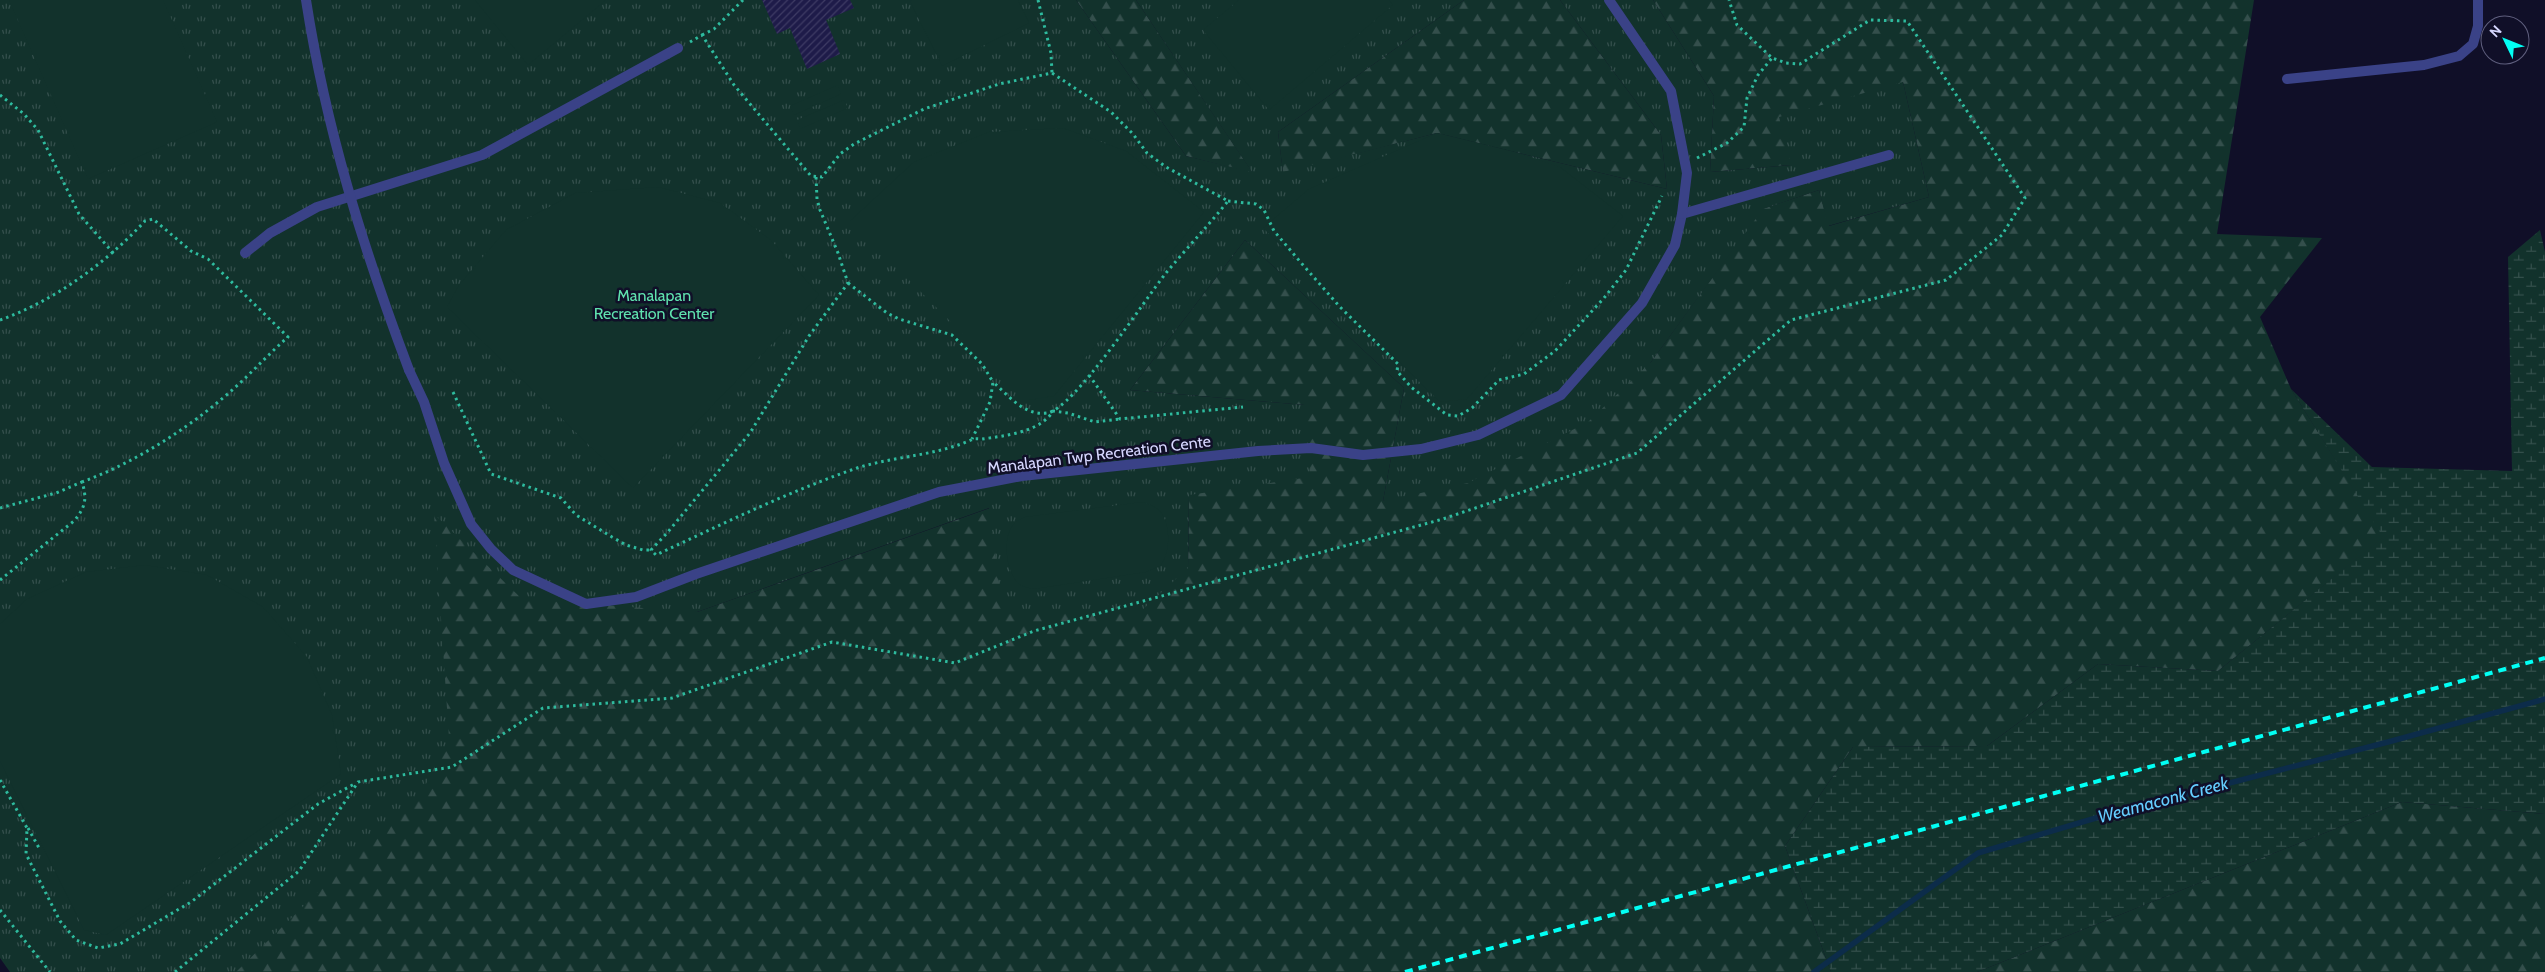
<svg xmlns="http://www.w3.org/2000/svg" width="2545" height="972" viewBox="0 0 2545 972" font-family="Cabin,sans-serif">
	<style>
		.forest { fill: url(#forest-firs) }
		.wetland { fill: url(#wetland-marsh) }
		.park { fill: url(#park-tufts) }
		.garden { fill: #12322c }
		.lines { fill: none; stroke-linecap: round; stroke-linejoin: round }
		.stream { stroke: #0c2c4a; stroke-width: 5.5 }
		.building { fill: url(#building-hatch) }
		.path { stroke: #2ebb9e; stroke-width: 3; stroke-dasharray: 2.5 4; stroke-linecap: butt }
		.service { stroke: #3a4287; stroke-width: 10 }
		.minor { stroke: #3a4287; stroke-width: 10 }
		.rail { stroke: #02fff4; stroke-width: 4; stroke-dasharray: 8 6; stroke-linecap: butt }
		.labels { text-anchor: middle; stroke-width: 5; stroke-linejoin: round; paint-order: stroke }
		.park-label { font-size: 16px; fill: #5fe2ae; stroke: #100f28 }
		.street-label { font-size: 16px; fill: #d6d7ff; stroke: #100f28 }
		.water-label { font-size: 18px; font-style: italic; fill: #64ceff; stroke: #100f28 }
	</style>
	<defs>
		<pattern id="forest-firs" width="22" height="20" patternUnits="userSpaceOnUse" patternTransform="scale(1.25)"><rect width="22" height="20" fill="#12322c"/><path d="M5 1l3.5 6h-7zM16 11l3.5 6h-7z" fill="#344f4c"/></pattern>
		<pattern id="wetland-marsh" width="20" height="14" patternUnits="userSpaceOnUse" patternTransform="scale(1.25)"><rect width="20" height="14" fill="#12322c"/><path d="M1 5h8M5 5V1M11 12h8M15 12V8" fill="none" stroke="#344f4c"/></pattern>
		<pattern id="park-tufts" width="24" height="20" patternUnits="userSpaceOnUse" patternTransform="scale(1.25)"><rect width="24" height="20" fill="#12322c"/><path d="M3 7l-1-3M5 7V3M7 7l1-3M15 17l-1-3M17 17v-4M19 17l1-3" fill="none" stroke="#344f4c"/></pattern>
		<pattern id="building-hatch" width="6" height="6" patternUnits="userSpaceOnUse" patternTransform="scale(1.25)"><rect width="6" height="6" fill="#1e1b49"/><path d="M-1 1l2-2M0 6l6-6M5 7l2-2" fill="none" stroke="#3e3b64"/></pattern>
	</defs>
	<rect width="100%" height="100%" fill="#100f28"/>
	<g class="forest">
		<path d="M1076,0h60l117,173 -67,-17z"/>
		<path d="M1464,0h96l101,135 6,54 -230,-56 -154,40 -5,-41z"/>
		<path d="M1653,0h601l-37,234 105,4 -62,79 31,72 93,148 -166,134 -120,-7 -111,82 -134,1 -68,99 46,126h-1644l55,-547 455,187 293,-104 198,60 1,-73 116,-90 -175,-15 115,-150 159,148 -21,113 268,-139 111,-153 57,-19 10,36 100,-29 -26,-115 -112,83 -81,7 4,-76z"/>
		<path d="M2402,802l143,12v158h-568z"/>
	</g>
	<path class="wetland" d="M2540,230l5,22v562l-143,-12 -425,170h-146l-46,-126 68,-99 134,-1 111,-82 120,7 165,-134 -92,-148 81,78 140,4 -4,-214z"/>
	<path class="park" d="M0,0h1076l110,156 66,16 -116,-172h328l-186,132 5,40 154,-39 230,56 -6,-54 -101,-135h93l61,96 -4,76 81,-7 -12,-48 124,-35 26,115 -101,29 -9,-36 -56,19 -112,153 -63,60 -120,61 -85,18 21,-113 -159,-148 -115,150 175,15 5,72 -121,18 -1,73 -49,45 -136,-3 -14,-102 -292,104 -175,-13 -88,-85 15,224 -25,50 -188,184h-226l-10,-14z"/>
	<g class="garden">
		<path d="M9,0h154l54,122 -129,57z"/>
		<path d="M475,0h131l-78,65z"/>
		<path d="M912,0h106l11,23 -87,43 -32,-65z"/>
		<path d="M1239,0h150l4,5 -124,105 -66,-80z"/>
		<path d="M838,85l3,9 -47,21 -4,-9z"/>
		<path d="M844,100l4,8 -48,21 -3,-9z"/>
		<path d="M1063,128l63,23 78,61 -150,184 -25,4 -179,-179 64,-59 75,-30z"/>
		<path d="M1437,133l78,19 45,15 63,49 -156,183 -27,3 -177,-174 46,-39z"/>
		<path d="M658,187l62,16 51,37 48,55 -186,193 -186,-181 12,-22 47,-55 69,-37z"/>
		<path d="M1142,502c7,2 16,5 20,12 9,14 8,40 -2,52l-14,6 -112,17c-5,-1 -11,-2 -15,-5 -13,-11 -18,-49 -4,-61 2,-3 7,-4 10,-6z"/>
		<path d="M145,565l62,10 56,32 44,50 25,58 9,59 -235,161 -22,-5 -84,-169v-137l27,-25 59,-27z"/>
	</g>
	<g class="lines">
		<path class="stream" d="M1814,972l164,-119 128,-38 282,-73 157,-43"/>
	</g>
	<path class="building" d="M762,0h88l4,8 -28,12 14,34 -33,15 -17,-41 -13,6z"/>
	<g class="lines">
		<g class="path">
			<path d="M1038,0l13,53 1,20"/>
			<path d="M702,35l12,-6 29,-29"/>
			<path d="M690,42l12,-7 32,50 77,91 11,1 18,-23 14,-10 70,-35 75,-25 53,-11 59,39 22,22 14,19 19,14 62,34c-20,25 -42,48 -62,72 -20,25 -93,137 -119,140 -23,3 -38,-17 -54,-31l-3,20 -18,37"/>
			<path d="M0,95l24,19 14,16 41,84 36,41"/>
			<path d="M1697,158l30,-15 17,-16 3,-29 11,-23 14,-17"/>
			<path d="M816,177l1,22 3,11 18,43 10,30 -39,53 -59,97 -83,100 -16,17 5,5c66,-31 132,-63 201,-87 38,-12 78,-12 114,-28 3,-2 7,-1 11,-1 22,-3 59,-7 71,-28l15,2 27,9 25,-3"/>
			<path d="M1228,201l28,3 8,6 10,21 29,34 37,42 58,57 -1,7 14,16 36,28 11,1 14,-8 27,-28 25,-6 31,-23 49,-53 22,-28 36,-74"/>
			<path d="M848,283l39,30 12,6 53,16 30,29 11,18"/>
			<path d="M0,320c54,-19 106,-57 145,-99l8,-2 38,32 17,8 80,78c-16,14 -31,30 -47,45 -44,41 -102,79 -159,100 5,16 4,25 -8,39l-74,59"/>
			<path d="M1089,375l31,44 123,-12"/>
			<path d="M453,392l38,82 70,24 15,17 36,22 14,8 17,5h8"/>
			<path d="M0,508l56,-15 26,-11"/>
			<path d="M0,780l27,48 -1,26 34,67 16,19 22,8 22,-4 71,-42 127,-98 38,-21"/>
			<path d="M28,828l11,20"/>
			<path d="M0,910l50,62"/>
			<path d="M175,972l124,-101 59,-89 94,-15 91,-59 129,-10 160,-56 123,21 79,-32 409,-112 194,-66 154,-133 155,-40 56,-45 23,-37 -118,-177 -37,-1 -70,44 -14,-1 -14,-5 -35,-33 -8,-25"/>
		</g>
		<g class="service">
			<path d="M2287,79l137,-14 35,-9 14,-12 5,-18v-26"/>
			<path d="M245,253l25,-20 47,-26 165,-52 196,-107"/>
			<path d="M409,370l15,32 20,61 27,61 20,25 22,21 73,34 50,-7 60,-23 243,-82 83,-16 236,-25 53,-3 52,7 58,-6 57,-14 83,-40 81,-92 33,-58 7,-31 207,-59"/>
		</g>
		<g class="minor">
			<path d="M306,0c20,129 57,248 103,370"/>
			<path d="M1609,0l62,91 16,82 -5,41"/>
		</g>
		<path class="rail" d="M1405,972l1140,-314"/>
	</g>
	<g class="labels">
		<g class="park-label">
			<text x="654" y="301">Manalapan<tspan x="654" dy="18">Recreation Center</tspan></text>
		</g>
		<g class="street-label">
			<text transform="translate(1099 454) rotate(-7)" y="6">Manalapan Twp Recreation Cente</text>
		</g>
		<g class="water-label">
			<text transform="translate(2163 800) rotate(-15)" y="6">Weamaconk Creek</text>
		</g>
	</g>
	<g transform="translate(2505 40) rotate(313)"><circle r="24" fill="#100f28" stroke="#5f5f7e"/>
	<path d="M0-4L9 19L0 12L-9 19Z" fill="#02fff4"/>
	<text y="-8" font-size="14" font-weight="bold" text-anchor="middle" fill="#d6d7ff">N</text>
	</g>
</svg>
